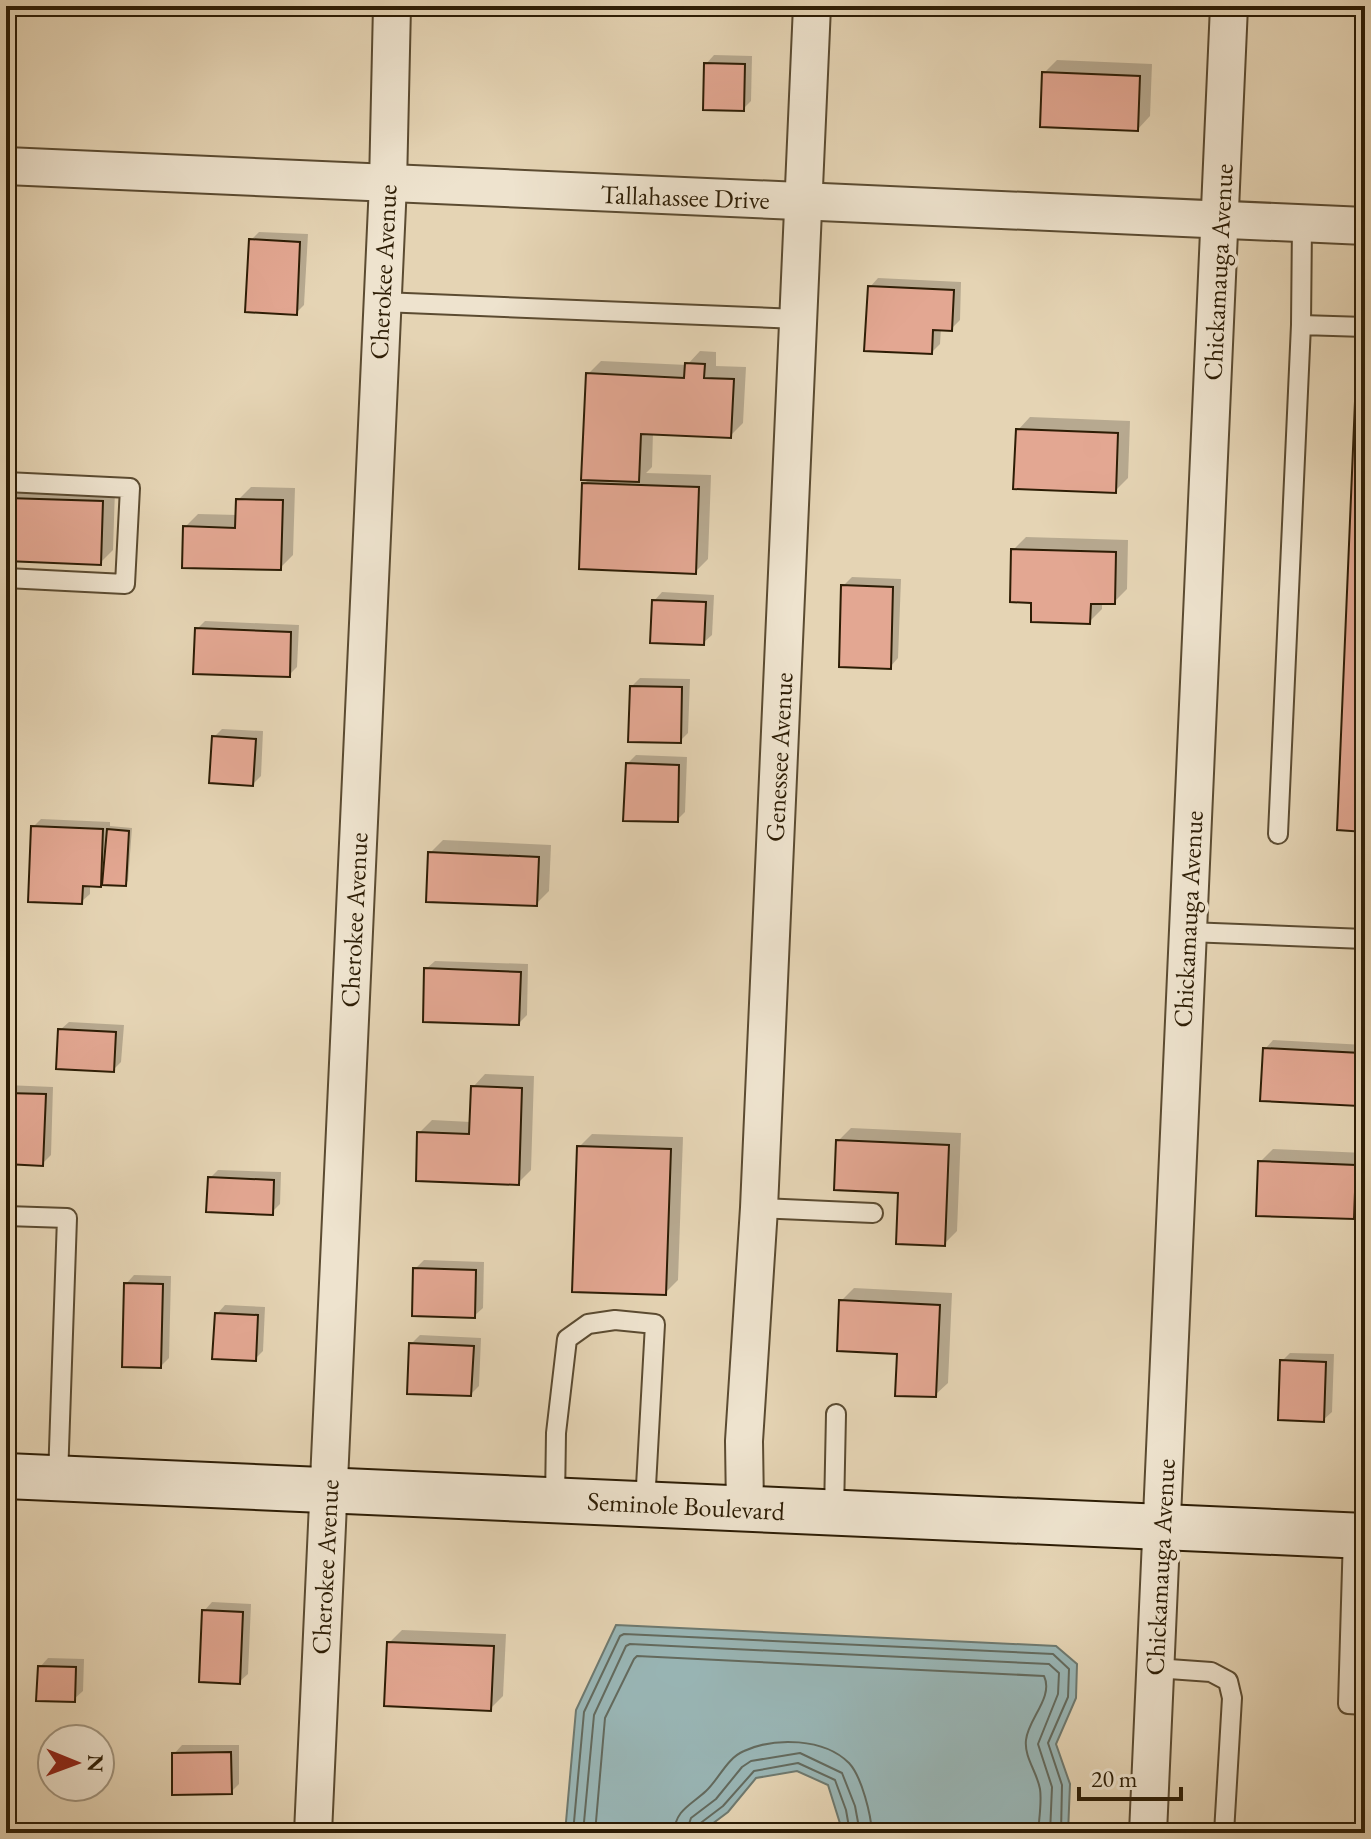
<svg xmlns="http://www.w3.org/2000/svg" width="1371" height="1839" viewBox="0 0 1371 1839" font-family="'EB Garamond',serif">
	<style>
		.water { fill: #99b6b6; stroke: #6e796f; stroke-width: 2 }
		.shadow { fill: #0003 }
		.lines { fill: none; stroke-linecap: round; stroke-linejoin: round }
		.shore { stroke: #636a5e; stroke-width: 2 }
		.building { fill: #e3a792; stroke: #2d1d05; stroke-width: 2 }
		.lane-casing { stroke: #5b4b31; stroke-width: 22 }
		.street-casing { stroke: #5b4b31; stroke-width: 40 }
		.secondary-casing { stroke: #2d1d05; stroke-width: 48 }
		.lane { stroke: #eee3ce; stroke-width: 18 }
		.street { stroke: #eee3ce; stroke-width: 36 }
		.secondary { stroke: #eee3ce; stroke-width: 44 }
		.labels { text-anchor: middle; stroke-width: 8; stroke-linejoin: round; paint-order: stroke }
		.street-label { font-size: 26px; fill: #2d1d05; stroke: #eee3ce }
	</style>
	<rect width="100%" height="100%" fill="#e5d4b4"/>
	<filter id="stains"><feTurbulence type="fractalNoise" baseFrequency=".0025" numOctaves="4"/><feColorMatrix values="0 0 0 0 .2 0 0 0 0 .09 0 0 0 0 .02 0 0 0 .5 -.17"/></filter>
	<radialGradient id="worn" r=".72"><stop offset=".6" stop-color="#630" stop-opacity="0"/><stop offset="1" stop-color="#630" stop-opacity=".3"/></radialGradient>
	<path class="water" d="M616,1625l440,21 21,18 -1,34 -20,46 14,40 -2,49h-225l-15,-48 -31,-14 -41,7 -28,34 -28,21h-135l11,-123z"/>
	<g class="shadow">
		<path d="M714,55l38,1 -1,45 -8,8 -37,-45z"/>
		<path d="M1057,60l95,4 -2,52 -12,13 -94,-56z"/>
		<path d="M259,232l49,2 -4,71 -8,8 -45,-73z"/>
		<path d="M878,278l83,4 -1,38 -9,9 -10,-1 -1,16 -8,8 -62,-65z"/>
		<path d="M700,351l16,1v14l30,1 -3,56 -13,13 -77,-4 -1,35 -6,6 65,2 -3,84 -13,13 -111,-88 6,-6 -2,-104 13,-13 86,4z"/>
		<path d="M1030,417l100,4 -2,57 -13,13 -97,-61z"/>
		<path d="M22,486l93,3 -2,61 -13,13 -91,-64z"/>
		<path d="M251,487l44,1 -2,67 -13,13 -95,-41 13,-13 40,1v-15z"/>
		<path d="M1026,537l102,3 -1,49 -13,13h-12v7l-13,13 -56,-21 -20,-51z"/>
		<path d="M852,577l49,2 -3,79 -8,9 -47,-81z"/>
		<path d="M662,592l52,3 -2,40 -9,8 -49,-42z"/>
		<path d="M205,621l94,4 -2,42 -8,8 -92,-46z"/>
		<path d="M640,678l50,1 -2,54 -8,8 -48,-55z"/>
		<path d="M222,729l41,2 -2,45 -8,8 -39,-47z"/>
		<path d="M636,755l51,2 -2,55 -8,8 -50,-56z"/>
		<path d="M41,819l69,3v4l22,2 -4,53 -3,3h-35v10l-9,8 -48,-75z"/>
		<path d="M443,840l108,5 -2,46 -13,13 -106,-51z"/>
		<path d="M435,961l93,3 -1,51 -8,8 -93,-54z"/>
		<path d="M69,1022l55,3 -3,37 -8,8 -53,-40z"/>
		<path d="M1273,1040l92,5v51l-7,8 -93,-55z"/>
		<path d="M485,1074l49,2 -3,94 -13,13 -99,-50 13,-13 39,2 2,-35z"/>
		<path d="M6,1085l47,2 -2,68 -9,9 -36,-2z"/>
		<path d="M851,1128l110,5 -4,98 -13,13 -44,-53 -62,-50z"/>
		<path d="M592,1134l91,3 -5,143 -13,13 -86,-146z"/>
		<path d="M1273,1149l92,4v52l-12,12 -93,-55z"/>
		<path d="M218,1170l63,2 -1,32 -8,8 -62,-34z"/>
		<path d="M424,1260l60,2 -1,46 -9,8 -59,-47z"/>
		<path d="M134,1275l37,1 -2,82 -8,8 -35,-82z"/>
		<path d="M854,1288l98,5 -4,90 -13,12 -36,-42 -58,-52z"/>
		<path d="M225,1305l40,2 -2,44 -8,8 -38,-45z"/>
		<path d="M420,1335l61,3 -2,48 -8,8 -60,-50z"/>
		<path d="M1290,1353l44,1 -2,58 -9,8 -41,-59z"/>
		<path d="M212,1602l39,2 -3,70 -9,8 -35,-71z"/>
		<path d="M6,1610h2l-2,25z"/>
		<path d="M402,1630l104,4 -3,62 -13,13 -101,-66z"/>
		<path d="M48,1658l36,1 -1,32 -9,8 -34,-32z"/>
		<path d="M182,1745h57v39l-8,8 -57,-38z"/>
	</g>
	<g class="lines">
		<g class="shore">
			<path d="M573,1833l11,-121 36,-76 4,-2 429,20 16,15 -1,28 -20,46 14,42 -1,48"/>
			<path d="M583,1833l11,-118 32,-69 4,-2 419,20 10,9 -1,21 -20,50 14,43 -2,46"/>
			<path d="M595,1833l10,-115 29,-59 3,-3 407,20c10,21 -16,43 -18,64 -2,17 11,32 14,49 2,13 -1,30 -2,44"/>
			<path d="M674,1833c1,-23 17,-28 32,-42 13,-12 21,-33 38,-40 31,-14 80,-13 105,12 13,14 22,52 23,70"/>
			<path d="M686,1833l5,-15 25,-19 26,-32 9,-6 49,-8 42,20 13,33 5,27"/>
			<path d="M696,1833l2,-8 25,-19 31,-35 44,-8 37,17 11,30 4,23"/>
		</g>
	</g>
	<g class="building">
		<rect x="1038" y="6" width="106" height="7"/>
		<path d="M704,63l41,1 -1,47 -41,-1z"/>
		<path d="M1042,72l98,4 -2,55 -98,-4z"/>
		<path d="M249,239l51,3 -3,73 -52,-3z"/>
		<path d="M868,286l86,4 -2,41 -19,-1 -1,24 -68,-3z"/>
		<path d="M1357,354h8v478l-28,-2z"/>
		<path d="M685,363l20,1 -1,14 30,1 -3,59 -90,-4 -2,48 -58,-2 5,-107 98,5z"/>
		<path d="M1016,429l102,4 -2,60 -103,-4z"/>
		<path d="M582,483l117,4 -3,87 -117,-5z"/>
		<path d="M7,498l96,3 -2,64 -95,-4z"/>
		<path d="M236,499l47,1 -2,70 -99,-2 1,-42 52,2z"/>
		<path d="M1011,549l105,3 -1,52h-24l-1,20 -59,-2v-19l-21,-1z"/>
		<path d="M841,585l52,2 -2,82 -52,-2z"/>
		<path d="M652,600l54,2 -2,43 -54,-2z"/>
		<path d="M195,628l96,4 -1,45 -97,-3z"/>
		<path d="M630,686l52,1 -1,56 -53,-1z"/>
		<path d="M212,736l44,3 -3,47 -44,-3z"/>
		<path d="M626,763l53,2 -1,57 -55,-1z"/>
		<path d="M31,826l72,3 -2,58 -18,-1 -1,18 -54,-2z"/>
		<path d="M107,829l22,2 -3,55 -24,-1z"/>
		<path d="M428,852l111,5 -2,49 -111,-4z"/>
		<path d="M424,968l97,4 -2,53 -96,-3z"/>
		<path d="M58,1029l58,3 -2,40 -58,-3z"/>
		<path d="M1263,1048l98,5 -2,53 -99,-5z"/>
		<path d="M471,1086l51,2 -3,97 -103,-4 1,-49 52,2z"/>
		<path d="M6,1093l40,1 -3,72 -37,-2z"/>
		<path d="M836,1140l113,5 -4,101 -49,-2 2,-51 -64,-3z"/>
		<path d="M577,1146l94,3 -5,146 -94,-3z"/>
		<path d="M1258,1161l98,4 -2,54 -98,-3z"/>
		<path d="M208,1177l66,3 -1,35 -67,-3z"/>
		<path d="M413,1268l63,2 -1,48 -63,-2z"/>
		<path d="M124,1283l39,1 -2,84 -39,-1z"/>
		<path d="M839,1300l101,5 -4,92 -41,-1 2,-42 -60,-3z"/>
		<path d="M215,1313l43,2 -2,46 -44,-2z"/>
		<path d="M409,1343l65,3 -3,50 -64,-2z"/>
		<path d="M1280,1360l46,2 -2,60 -46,-2z"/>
		<path d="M202,1610l41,2 -3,72 -41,-2z"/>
		<path d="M387,1642l107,4 -3,65 -107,-5z"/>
		<path d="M38,1666l38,1 -1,35 -39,-1z"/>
		<path d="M231,1752l1,42 -60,1v-42z"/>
	</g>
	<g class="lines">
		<g class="lane-casing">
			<g id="lane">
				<path d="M382,302l416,17"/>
				<path d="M1301,325l1,-101"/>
				<path d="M6,482l124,6 -5,96 -119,-6"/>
				<path d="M1278,834l23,-509 64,2"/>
				<path d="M1188,932l177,7"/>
				<path d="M759,1208l114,5"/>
				<path d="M6,1216l61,2 -9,260"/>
				<path d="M555,1500l1,-67 11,-94 21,-15 27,-4 40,4 -10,180"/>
				<path d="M834,1512l2,-98"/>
				<path d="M1353,1535l-5,169 17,1"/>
				<path d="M1155,1668l56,4 17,9 4,17 -8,135"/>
			</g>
		</g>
		<g class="street-casing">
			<g id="street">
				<path d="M6,166l1359,60"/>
				<path d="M745,1508l-1,-67 15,-233 53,-1202"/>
				<path d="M313,1833l75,-1649 4,-178"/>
				<path d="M1148,1833l81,-1827"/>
			</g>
		</g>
		<g class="secondary-casing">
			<path id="secondary" d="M6,1476l1359,60"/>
		</g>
		<use href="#lane" class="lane"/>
		<use href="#street" class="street"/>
		<use href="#secondary" class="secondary"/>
	</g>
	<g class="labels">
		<g class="street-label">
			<text transform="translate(685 197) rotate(2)" y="9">Tallahassee Drive</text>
			<text transform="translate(383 272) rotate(-87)" y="9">Cherokee Avenue</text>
			<text transform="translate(1218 272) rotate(-87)" y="9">Chickamauga Avenue</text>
			<text transform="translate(779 757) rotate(-87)" y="9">Genessee Avenue</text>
			<text transform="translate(1188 919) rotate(-87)" y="9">Chickamauga Avenue</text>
			<text transform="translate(354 920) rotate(-87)" y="9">Cherokee Avenue</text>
			<text transform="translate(686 1506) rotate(3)" y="9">Seminole Boulevard</text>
			<text transform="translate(325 1567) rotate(-87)" y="9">Cherokee Avenue</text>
			<text transform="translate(1160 1567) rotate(-87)" y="9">Chickamauga Avenue</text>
		</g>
	</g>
	<rect width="1371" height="1839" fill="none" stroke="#e5d4b4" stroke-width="32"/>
	<rect x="8" y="8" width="1355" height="1823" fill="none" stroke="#2d1d05" stroke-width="4"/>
	<rect x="16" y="16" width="1339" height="1807" fill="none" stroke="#2d1d05" stroke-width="2"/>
	<g transform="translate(76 1763) rotate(91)"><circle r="38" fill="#eee3ce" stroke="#a1947e" stroke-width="2"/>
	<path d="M0-6L14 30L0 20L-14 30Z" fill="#8f2418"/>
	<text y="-12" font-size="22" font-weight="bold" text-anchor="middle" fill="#2d1d05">N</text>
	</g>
	<path d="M1079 1787v12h102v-12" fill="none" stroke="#2d1d05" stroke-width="4"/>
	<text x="1091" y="1787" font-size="24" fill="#2d1d05" stroke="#eee3ce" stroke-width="6" paint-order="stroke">20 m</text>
	<rect width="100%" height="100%" filter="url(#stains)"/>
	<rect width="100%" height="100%" fill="url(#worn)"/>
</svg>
